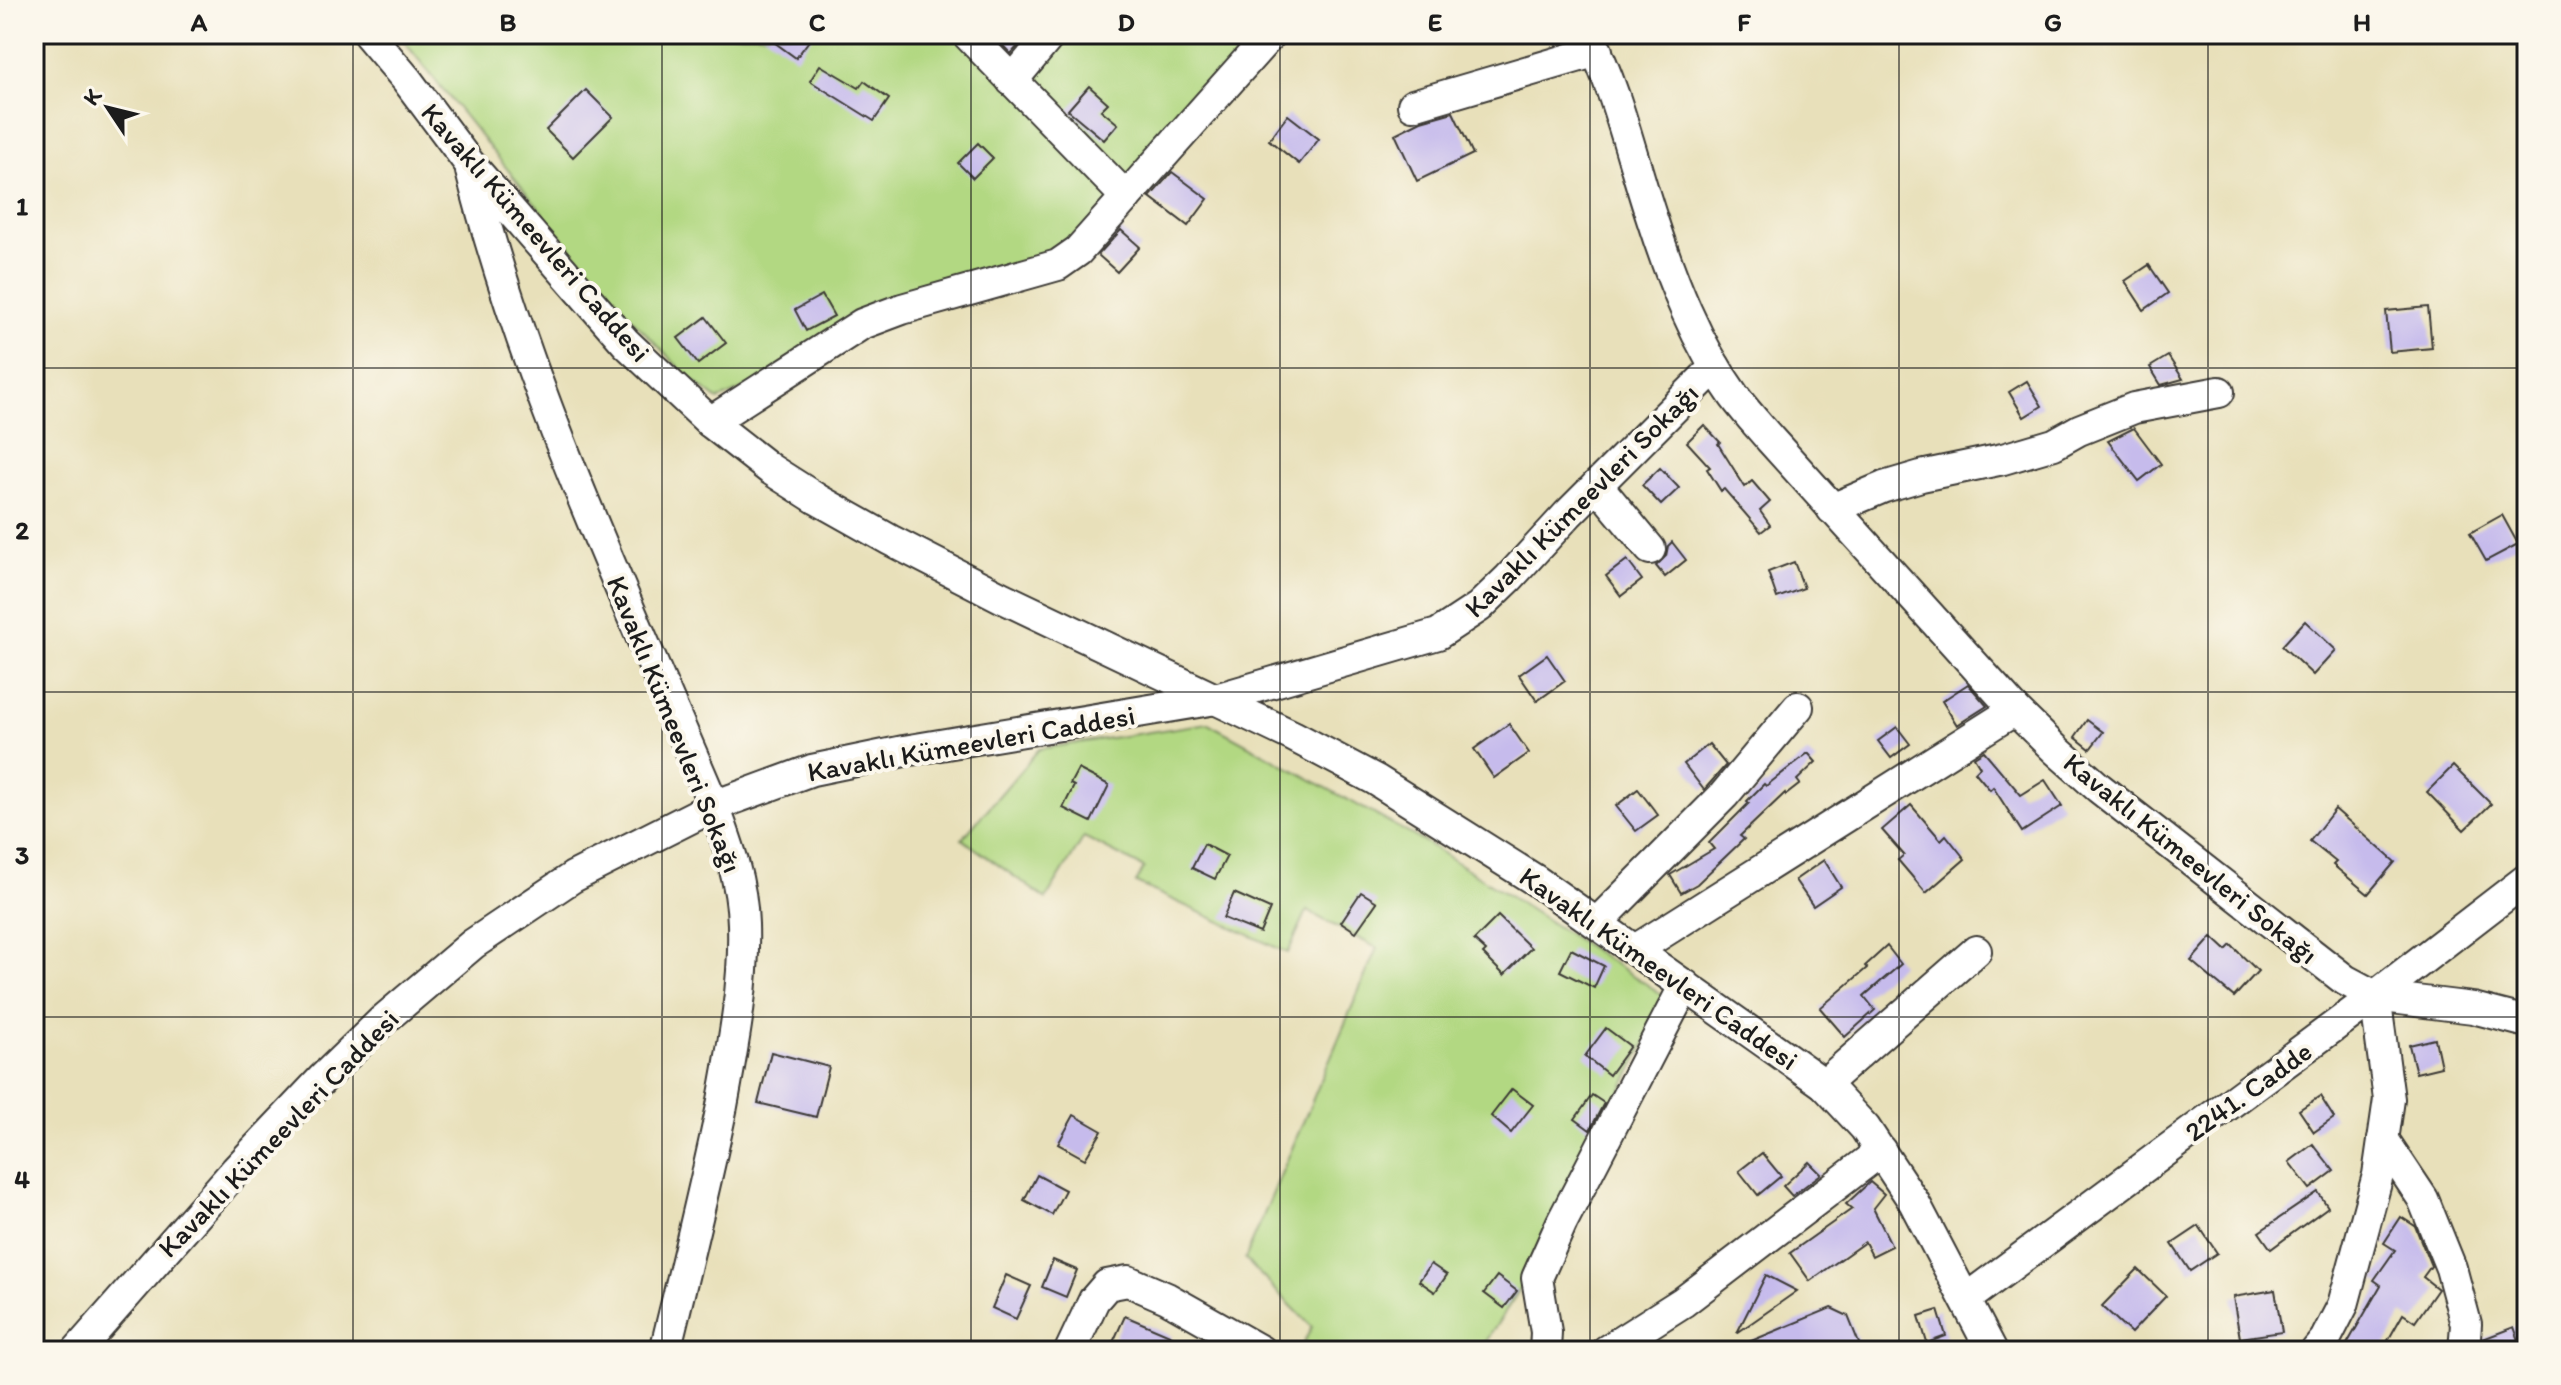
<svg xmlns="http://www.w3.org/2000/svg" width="2561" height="1385" viewBox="0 0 2561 1385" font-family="Itim,sans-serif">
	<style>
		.green { fill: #b2d882; stroke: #677a4f; stroke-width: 2 }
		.building { fill: #c6bbec }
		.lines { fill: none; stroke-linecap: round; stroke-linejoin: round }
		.minor-casing { stroke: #3b3934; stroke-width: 34 }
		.minor { stroke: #fff; stroke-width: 30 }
		.grid { fill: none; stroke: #1c1c1c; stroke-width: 2; stroke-opacity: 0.55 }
		.labels { text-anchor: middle; stroke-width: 8; stroke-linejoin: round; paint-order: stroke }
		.street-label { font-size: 28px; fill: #1c1c1c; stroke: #fbf7ec }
		.neatline { fill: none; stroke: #1c1c1c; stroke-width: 3 }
		.grid-label { font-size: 26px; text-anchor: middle; font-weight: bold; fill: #1c1c1c }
	</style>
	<rect width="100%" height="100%" fill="#fbf7ec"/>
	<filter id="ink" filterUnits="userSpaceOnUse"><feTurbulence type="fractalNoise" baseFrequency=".0125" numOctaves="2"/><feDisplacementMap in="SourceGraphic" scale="16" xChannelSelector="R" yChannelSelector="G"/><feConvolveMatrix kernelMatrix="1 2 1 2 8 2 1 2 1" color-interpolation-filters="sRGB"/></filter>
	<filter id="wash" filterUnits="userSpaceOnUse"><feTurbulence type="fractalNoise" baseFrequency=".006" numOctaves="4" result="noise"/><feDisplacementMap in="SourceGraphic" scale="32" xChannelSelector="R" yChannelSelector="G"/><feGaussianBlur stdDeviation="1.8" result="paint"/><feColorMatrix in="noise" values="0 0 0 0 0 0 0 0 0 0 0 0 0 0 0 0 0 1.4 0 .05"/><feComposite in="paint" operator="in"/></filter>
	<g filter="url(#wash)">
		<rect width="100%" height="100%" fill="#e8e0ba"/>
		<g class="green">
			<path d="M398,34h862l-187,208 -355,158 -32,-25 -77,-80z"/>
			<path d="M1208,723l217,119 243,156 -142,281 -46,72h-177l-3,-2 12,-22 -67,-68 132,-311 -70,-37 -19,42 -152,-70 8,-15 -60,-31 -38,62 -84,-60 77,-90z"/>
		</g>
		<g id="blocks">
			<g class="building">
				<path d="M763,34h51l-18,24z"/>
				<path d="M992,34h26l6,5 -13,15z"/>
				<path d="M820,65l39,23 5,-7 25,18 -15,22 -64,-40z"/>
				<path d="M1089,86l19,17 -7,7 17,14 -14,16 -36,-30z"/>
				<path d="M586,90l27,27 -40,40 -27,-27z"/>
				<path d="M1453,112l20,42 -56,27 -22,-47 26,-13z"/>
				<path d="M1288,115l31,24 -20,25 -30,-24z"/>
				<path d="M978,143l15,15 -20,20 -15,-15z"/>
				<path d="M1172,172l36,27 -20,27 -38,-29z"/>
				<path d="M1121,230l19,17 -23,25 -19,-17z"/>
				<path d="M2149,265l19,28 -24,17 -19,-29z"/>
				<path d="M822,295l12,21 -28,15 -11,-21z"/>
				<path d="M2428,307l4,41 -42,4 -4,-41z"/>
				<path d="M706,317l20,26 -28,21 -20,-26z"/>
				<path d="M2168,356l15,23 -22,6 -11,-18z"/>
				<path d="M2027,381l15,25 -18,11 -15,-25z"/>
				<path d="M1704,425l16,17 -2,2 27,43 7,-6 18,21 -10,9 10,14 -9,7 -37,-43 -3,2 -14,-22 3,-2 -23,-25z"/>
				<path d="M2134,428l27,36 -22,17 -31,-40z"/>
				<path d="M1660,468l19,20 -18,17 -19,-20z"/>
				<path d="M2502,515l16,29 -32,17 -16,-28z"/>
				<path d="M1672,542l14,18 -21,17 -9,-11 10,-10 2,-10z"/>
				<path d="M1627,560l15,20 -21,16 -15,-20z"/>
				<path d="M1794,562l10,26 -27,10 -9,-26z"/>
				<path d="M2305,621l31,29 -23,25 -31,-29z"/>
				<path d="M1547,655l18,26 -28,20 -18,-26z"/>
				<path d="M1968,684l19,22 -30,19 -15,-24z"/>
				<path d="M2087,720l16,12 -13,17 -15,-12z"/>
				<path d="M1509,724l20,29 -35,25 -20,-29z"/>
				<path d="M1897,727l13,17 -19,14 -13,-17z"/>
				<path d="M1709,744l17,21 -22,25 -20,-26z"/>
				<path d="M1984,751l37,44 24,-15 17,26 -40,26 -29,-45 -3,3 -15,-18 5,-5 -6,-10z"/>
				<path d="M1808,753l8,9 -19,18 3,4 -14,11 -1,-2 -45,43 4,3 -47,45 -16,9 -11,-18 44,-26 -5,-6 40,-40 -2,-2 17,-17 2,2z"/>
				<path d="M2453,766l38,38 -27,26 -37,-38z"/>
				<path d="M1078,769l31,16 -18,37 -28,-14 11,-22 -4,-2z"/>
				<path d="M1638,789l20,26 -22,16 -20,-25z"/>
				<path d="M1911,805l30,35 5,-5 19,24 -39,34 -28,-33 6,-5 -22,-25z"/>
				<path d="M2335,809l60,53 -27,32 -35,-29 3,-3 -26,-21z"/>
				<path d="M1204,844l23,12 -12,23 -23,-11z"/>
				<path d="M1824,860l17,27 -28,19 -18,-26z"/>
				<path d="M1361,892l16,10 -21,30 -15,-10z"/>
				<path d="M1234,893l36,16 -10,24 -37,-15z"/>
				<path d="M1498,916l33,32 -27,27 -21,-21 3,-3 -12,-11z"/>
				<path d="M2212,937l14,13 5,-5 27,26 -24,26 -43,-36z"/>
				<path d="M1887,946l14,18 -37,32 11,14 -30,27 -25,-29 47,-40 -2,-2z"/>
				<path d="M1571,949l33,17 -10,22 -34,-17z"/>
				<path d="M1606,1028l24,18 -21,29 -24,-19z"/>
				<path d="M2435,1039l6,28 -25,6 -7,-28z"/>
				<path d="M771,1052l58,15 -13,50 -58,-14z"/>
				<path d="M1512,1089l21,16 -22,28 -20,-17z"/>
				<path d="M1592,1095l12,8 -14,27 -15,-11z"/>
				<path d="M2320,1096l14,22 -20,14 -15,-22z"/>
				<path d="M1074,1115l28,16 -17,28 -27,-15z"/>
				<path d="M2313,1144l21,27 -24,18 -21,-27z"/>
				<path d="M1762,1153l19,23 -23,19 -19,-24z"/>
				<path d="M1809,1162l12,12 -29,22 -9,-10z"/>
				<path d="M1037,1175l28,15 -13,25 -28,-15z"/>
				<path d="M1870,1182l14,12 -11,14 19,38 -20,10 -7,-14 -55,39 -20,-28 62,-44 -6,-5z"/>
				<path d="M2318,1192l10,15 -57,42 -12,-17z"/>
				<path d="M2401,1217l14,9 16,40 -8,11 15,12 -23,33 -12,-8 -21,37h-39l38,-66 -7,-5 21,-30 -11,-7z"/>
				<path d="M2199,1226l18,27 -27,18 -18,-27z"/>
				<path d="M1053,1260l24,10 -11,27 -24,-10z"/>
				<path d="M1431,1264l16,11 -12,17 -16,-11z"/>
				<path d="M2138,1269l28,27 -35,37 -29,-27z"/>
				<path d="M1006,1275l25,11 -15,33 -24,-11z"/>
				<path d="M1766,1275l31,16 -60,42z"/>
				<path d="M1497,1276l20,15 -13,17 -20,-15z"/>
				<path d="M2275,1290l7,42 -42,6 -7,-41z"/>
				<path d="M1831,1308l17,8 14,35h-135z"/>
				<path d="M1938,1310l8,26 -19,7 -8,-27z"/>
				<path d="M1125,1316l47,20 -7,15h-56z"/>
				<path d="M2514,1327l9,24h-41l1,-12z"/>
			</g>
		</g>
	</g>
	<g filter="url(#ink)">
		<use href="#blocks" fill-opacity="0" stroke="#3b3934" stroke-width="2"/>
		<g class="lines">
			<g class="minor-casing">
				<g id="minor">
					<path d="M368,34l39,46 62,83 157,180 84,79 60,47 47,30 73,41 113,58 290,138 83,44 159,100 289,204 41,44 49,74 78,149"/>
					<path d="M967,34l159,163"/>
					<path d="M1588,34c30,59 43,122 64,185 20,62 44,124 82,177 11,15 24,29 36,43l245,271 41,40 43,38 246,192 30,16 98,12 54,14"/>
					<path d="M1012,81l39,-47"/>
					<path d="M1413,105l184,-54"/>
					<path d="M471,171c56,220 155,427 243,635 14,38 28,76 29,118 2,61 -10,122 -21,182 -17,82 -37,163 -57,245"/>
					<path d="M710,422l152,-98 40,-15 156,-44 20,-14 193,-217"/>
					<path d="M1597,485l53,64"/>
					<path d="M1832,509l52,-22 37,-11 82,-17 51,-15 25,-14 55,-22 85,-16"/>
					<path d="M1597,923l127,-128 74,-88"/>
					<path d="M1635,950l380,-240"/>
					<path d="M1824,1084l152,-133"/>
					<path d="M2383,1139l40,60 28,69 15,56 -2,27"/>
					<path d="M1966,1299l409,-303 152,-117"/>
					<path d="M77,1351l159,-181 87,-92 59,-57 91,-77 100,-67 141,-71 98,-36 92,-19 312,-52 222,-65 41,-27 30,-29 59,-64 147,-147"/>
					<path d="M1070,1351l24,-51 13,-15 21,-4 39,17 94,53"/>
					<path d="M1545,1351l1,-19 -9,-54 25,-56 123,-237"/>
					<path d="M1606,1351l77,-49 198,-151"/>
					<path d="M2316,1351l9,-11 18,-35 35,-130 11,-76 -14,-103"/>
				</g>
			</g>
			<use href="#minor" class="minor"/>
		</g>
	</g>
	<path class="grid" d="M353,34v1317M662,34v1317M971,34v1317M1280,34v1317M1590,34v1317M1899,34v1317M2208,34v1317M34,368h2493M34,692h2493M34,1017h2493"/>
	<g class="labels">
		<g class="street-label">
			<text transform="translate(536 232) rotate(49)" y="10">Kavaklı Kümeevleri Caddesi</text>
			<text transform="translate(1581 500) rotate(-45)" y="10">Kavaklı Kümeevleri Sokağı</text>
			<text transform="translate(675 724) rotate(68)" y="10">Kavaklı Kümeevleri Sokağı</text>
			<text transform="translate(971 743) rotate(-10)" y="10">Kavaklı Kümeevleri Caddesi</text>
			<text transform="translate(2191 858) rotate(39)" y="10">Kavaklı Kümeevleri Sokağı</text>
			<text transform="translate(1659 968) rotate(35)" y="10">Kavaklı Kümeevleri Caddesi</text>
			<text transform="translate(2248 1091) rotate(-36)" y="10">2241. Cadde</text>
			<text transform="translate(278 1133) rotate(-46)" y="10">Kavaklı Kümeevleri Caddesi</text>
		</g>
	</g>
	<rect width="2561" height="1385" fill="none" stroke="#fbf7ec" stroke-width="88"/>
	<g transform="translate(108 108) rotate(305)" stroke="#fbf7ec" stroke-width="6" paint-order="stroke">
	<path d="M0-6L14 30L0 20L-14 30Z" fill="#1c1c1c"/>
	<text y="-12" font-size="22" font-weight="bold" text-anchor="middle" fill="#1c1c1c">K</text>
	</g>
	<rect x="44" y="44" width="2473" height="1297" class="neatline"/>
	<g class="grid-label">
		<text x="199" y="31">A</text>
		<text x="508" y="31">B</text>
		<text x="817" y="31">C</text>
		<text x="1126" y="31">D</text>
		<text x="1435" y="31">E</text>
		<text x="1744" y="31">F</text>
		<text x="2053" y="31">G</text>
		<text x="2362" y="31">H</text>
		<text x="22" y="215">1</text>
		<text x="22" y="539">2</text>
		<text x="22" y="864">3</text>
		<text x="22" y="1188">4</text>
	</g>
</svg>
